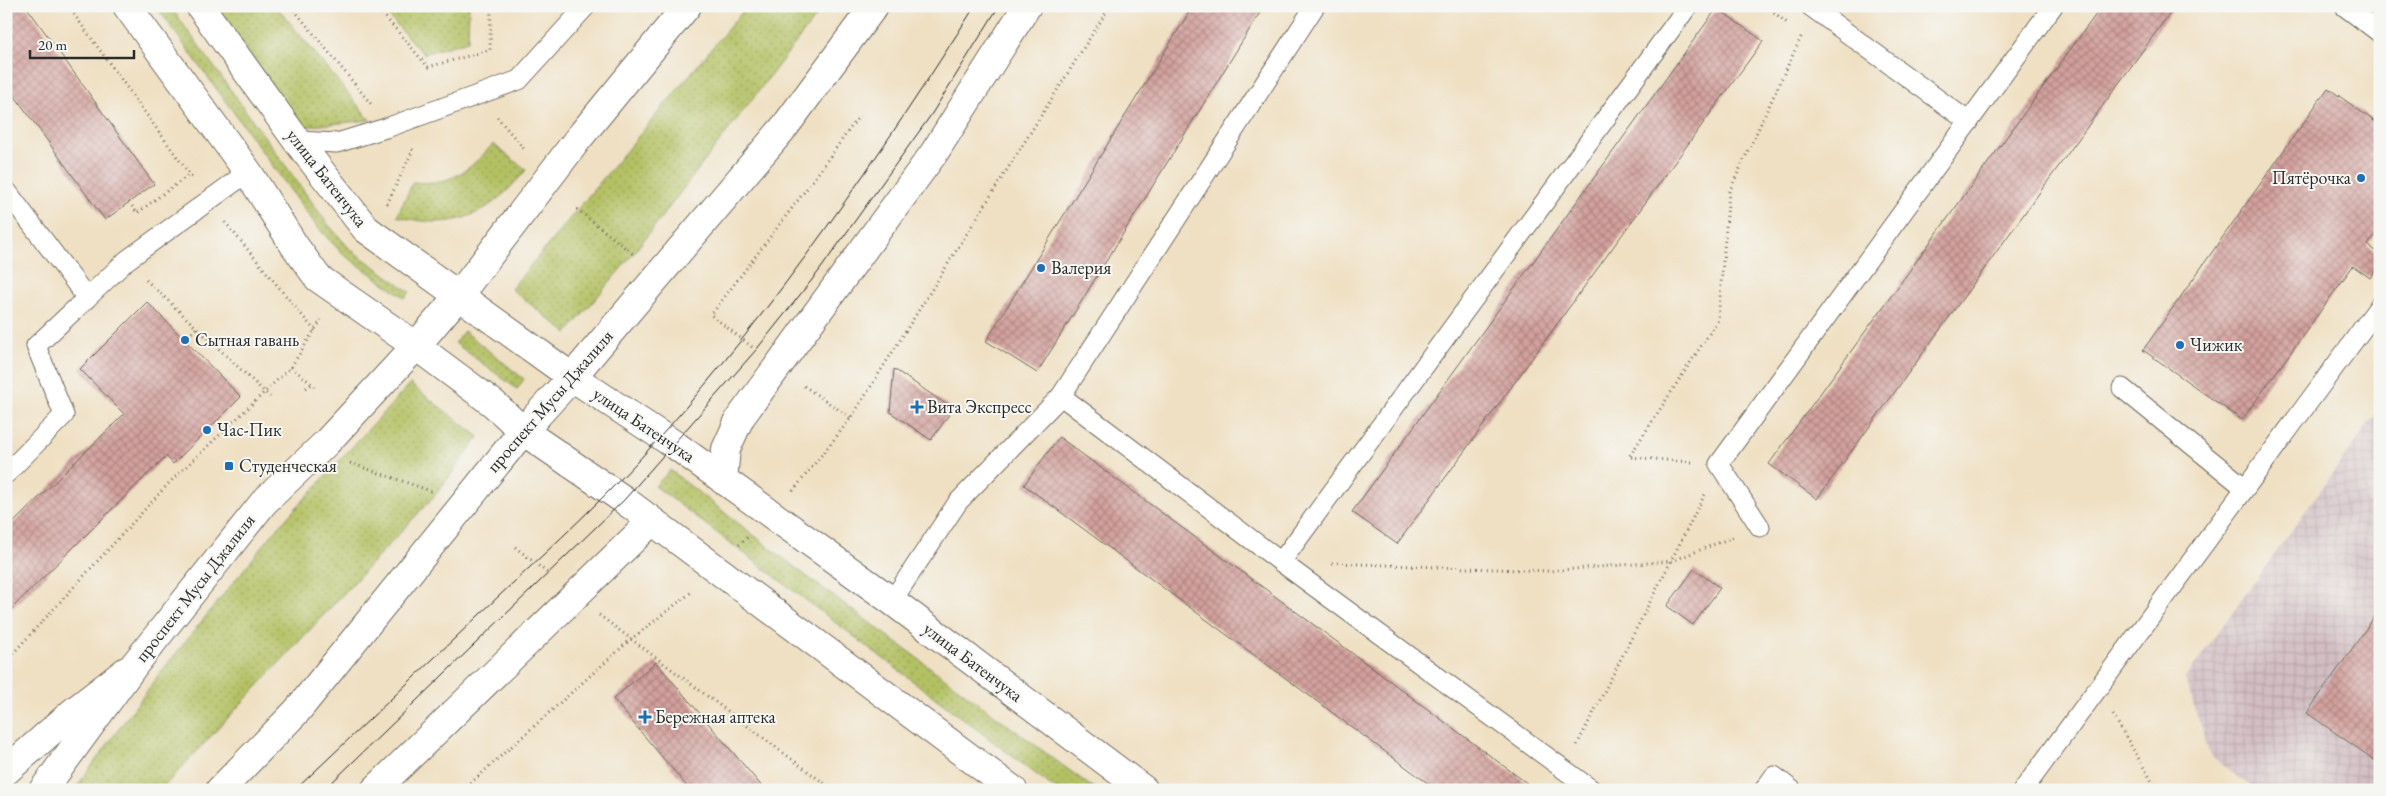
<svg xmlns="http://www.w3.org/2000/svg" width="2386" height="796" viewBox="0 0 2386 796" font-family="'EB Garamond',serif">
	<style>
		.industrial { fill: url(#industrial-grid) }
		.grass { fill: url(#grass-dots); stroke: #6f7648 }
		.building { fill: url(#building-cross-hatch) }
		.lines { fill: none; stroke-linecap: round; stroke-linejoin: round }
		.lane-casing { stroke: #706a60; stroke-width: 21 }
		.street-casing { stroke: #706a60; stroke-width: 30 }
		.secondary-casing { stroke: #706a60; stroke-width: 30 }
		.primary-casing { stroke: #706a60; stroke-width: 30 }
		.path { stroke: #706a60; stroke-width: 3; stroke-dasharray: 1 4; stroke-linecap: butt }
		.lane { stroke: #fff; stroke-width: 19 }
		.street { stroke: #fff; stroke-width: 28 }
		.secondary { stroke: #fff; stroke-width: 28 }
		.primary { stroke: #fff; stroke-width: 28 }
		.tram { stroke: #2b2b2b; stroke-width: 1 }
		.poi-dot { fill: #1f6fb2; stroke: #f6f6f2; stroke-width: 2 }
		.labels { text-anchor: middle; stroke-width: 4; stroke-linejoin: round; paint-order: stroke }
		.street-label { font-size: 18px; fill: #2b2b2b; stroke: #f6f6f2 }
		.poi-label { font-size: 18px; fill: #2b2b2b; stroke: #f6f6f2; text-anchor: start }
	</style>
	<defs>
		<pattern id="industrial-grid" width="8" height="8" patternUnits="userSpaceOnUse" patternTransform="scale(1.25)"><rect width="8" height="8" fill="#d2bec2"/><path d="M0 4h8M4 0v8" fill="none" stroke="#b4a3a7"/></pattern>
		<pattern id="grass-dots" width="8" height="8" patternUnits="userSpaceOnUse" patternTransform="scale(1.25)"><rect width="8" height="8" fill="#b3c164"/><path d="M2 2h.1M6 6h.1" fill="none" stroke="#929d53" stroke-width="1.8" stroke-linecap="round"/></pattern>
		<pattern id="building-cross-hatch" width="8" height="8" patternUnits="userSpaceOnUse" patternTransform="scale(1.25)"><rect width="8" height="8" fill="#d3a19d"/><path d="M0 0l8 8M0 8l8-8" fill="none" stroke="#ab8380"/></pattern>
	</defs>
	<rect width="100%" height="100%" fill="#f6f6f2"/>
	<filter id="ink" filterUnits="userSpaceOnUse"><feTurbulence type="fractalNoise" baseFrequency=".02" numOctaves="2"/><feDisplacementMap in="SourceGraphic" scale="10" xChannelSelector="R" yChannelSelector="G"/><feConvolveMatrix kernelMatrix="1 2 1 2 8 2 1 2 1" color-interpolation-filters="sRGB"/></filter>
	<filter id="wash" filterUnits="userSpaceOnUse"><feTurbulence type="fractalNoise" baseFrequency=".0096" numOctaves="4" result="noise"/><feDisplacementMap in="SourceGraphic" scale="20" xChannelSelector="R" yChannelSelector="G"/><feGaussianBlur stdDeviation="1.12" result="paint"/><feColorMatrix in="noise" values="0 0 0 0 0 0 0 0 0 0 0 0 0 0 0 0 0 1.4 0 .05"/><feComposite in="paint" operator="in"/></filter>
	<g filter="url(#wash)">
		<rect width="100%" height="100%" fill="#efe0c3"/>
		<path class="industrial" d="M2380,408v382h-124l-46,-34 -25,-78z"/>
		<g class="grass">
			<path d="M156,6h14l157,217 23,26 60,43 -5,6 -62,-44 -25,-26z"/>
			<path d="M215,6h61l94,114 -69,7z"/>
			<path d="M380,6h89l-1,35 -45,13z"/>
			<path d="M747,6h77l-191,248 -66,79 -56,-44z"/>
			<path d="M493,144l33,26c-37,45 -70,62 -129,46l16,-34c38,4 56,-11 80,-38z"/>
			<path d="M464,331l60,48 -7,10 -62,-46z"/>
			<path d="M410,384l69,53 -42,56 -276,297h-87l86,-117 115,-142z"/>
			<path d="M670,470l131,102 295,218h-39l-402,-304z"/>
		</g>
		<g id="blocks">
			<g class="building">
				<path d="M6,6h20l128,178 -49,36 -99,-136z"/>
				<path d="M1193,6h71l-227,367 -51,-32z"/>
				<path d="M2102,6h73l-358,493 -48,-35z"/>
				<path d="M1717,8l46,33 -366,503 -45,-32z"/>
				<path d="M2328,88l49,35 3,-3v108l-12,17 12,9v10l-10,14 -17,-12 -111,154 -99,-70z"/>
				<path d="M147,302l94,95 -68,67 -7,-8 -160,158v-84l118,-116 -44,-45z"/>
				<path d="M894,369l59,40 -22,31 -41,-28z"/>
				<path d="M1059,437l316,233 161,120h-99l-413,-305z"/>
				<path d="M1694,569l26,19 -27,37 -26,-19z"/>
				<path d="M2380,609v155l-73,-51z"/>
				<path d="M656,662l51,60 58,68h-75l-77,-91z"/>
			</g>
		</g>
	</g>
	<g filter="url(#ink)">
		<use href="#blocks" fill-opacity="0" stroke="#706a60" stroke-width="1"/>
		<g class="lines">
			<g class="lane-casing">
				<g id="lane">
					<path d="M1810,6l159,116"/>
					<path d="M2344,6l36,27"/>
					<path d="M297,141l40,2 52,-16 130,-47 67,-74"/>
					<path d="M6,190l81,108 40,-38 121,-88"/>
					<path d="M2122,388l123,100"/>
					<path d="M1061,396l220,166 311,228"/>
					<path d="M6,474l58,-59 -28,-69 51,-48"/>
					<path d="M1760,527l-41,-63 334,-458"/>
					<path d="M1281,562l407,-556"/>
					<path d="M892,601l66,-99 103,-106 254,-390"/>
					<path d="M1764,790l10,-14 18,14"/>
					<path d="M2023,790l357,-485"/>
				</g>
			</g>
			<g class="street-casing">
				<g id="street">
					<path d="M723,480l3,-31 14,-31 194,-265 93,-147"/>
					<path d="M6,771l67,-59 53,-41"/>
					<path d="M375,790l276,-268"/>
				</g>
			</g>
			<g class="secondary-casing">
				<g id="secondary">
					<path d="M127,6l121,166 46,73 24,33 98,68 78,58 29,27 101,69 389,290"/>
					<path d="M200,6l97,135 69,88 206,148 103,68 217,156 252,189"/>
				</g>
			</g>
			<g class="primary-casing">
				<g id="primary">
					<path d="M43,790l92,-126 129,-162 62,-59 90,-97 43,-51 119,-156 109,-133"/>
					<path d="M220,790l77,-79 226,-280 49,-54 214,-252 88,-119"/>
				</g>
			</g>
			<g class="path">
				<path d="M68,6l125,173"/>
				<path d="M291,6l80,98"/>
				<path d="M376,6l52,61 62,-17 1,-44"/>
				<path d="M1766,6l21,17"/>
				<path d="M497,117l28,33"/>
				<path d="M129,202l8,11 53,-39"/>
				<path d="M387,204l26,-54 -3,-2"/>
				<path d="M577,209l56,45"/>
				<path d="M225,222l90,109"/>
				<path d="M146,280l124,117"/>
				<path d="M185,340l11,-12"/>
				<path d="M752,347l-41,-32 100,-132 48,-67"/>
				<path d="M291,367l27,22"/>
				<path d="M804,386l47,32"/>
				<path d="M306,388l6,-4"/>
				<path d="M1692,462l-63,-5 89,-137 11,-128 73,-157"/>
				<path d="M350,463l84,29"/>
				<path d="M793,491l58,-73 259,-412"/>
				<path d="M739,545l10,-9"/>
				<path d="M515,547l35,28"/>
				<path d="M1332,563l217,8 123,-10 61,-24"/>
				<path d="M599,615l234,175"/>
				<path d="M6,661l164,-179 121,-115 30,-47"/>
				<path d="M2113,715l44,75"/>
				<path d="M1577,745l128,-251"/>
				<path d="M463,790l167,-150 63,-49"/>
			</g>
			<use href="#lane" class="lane"/>
			<use href="#street" class="street"/>
			<use href="#secondary" class="secondary"/>
			<use href="#primary" class="primary"/>
			<g class="tram">
				<path d="M295,790c69,-65 137,-130 205,-195 55,-51 110,-102 160,-158 118,-133 220,-281 315,-431"/>
				<path d="M324,790l300,-290 132,-150 63,-79 112,-156 68,-109"/>
			</g>
		</g>
	</g>
	<g class="poi-dot">
		<circle cx="2361" cy="178" r="5"/>
		<circle cx="1041" cy="268" r="5"/>
		<circle cx="185" cy="340" r="5"/>
		<circle cx="2180" cy="345" r="5"/>
		<path d="M914.5 399.5h5v5h5v5h-5v5h-5v-5h-5v-5h5z"/>
		<circle cx="207" cy="430" r="5"/>
		<rect x="224" y="461" width="10" height="10" rx="2.5"/>
		<path d="M642.5 709.5h5v5h5v5h-5v5h-5v-5h-5v-5h5z"/>
	</g>
	<g class="labels">
		<g class="street-label">
			<text transform="translate(327 178) rotate(52)" y="6">улица Батенчука</text>
			<text transform="translate(550 401) rotate(-49)" y="6">проспект Мусы Джалиля</text>
			<text transform="translate(644 425) rotate(34)" y="6">улица Батенчука</text>
			<text transform="translate(195 588) rotate(-52)" y="6">проспект Мусы Джалиля</text>
			<text transform="translate(973 662) rotate(37)" y="6">улица Батенчука</text>
		</g>
		<g class="poi-label">
			<text x="2351" y="184" text-anchor="end">Пятёрочка</text>
			<text x="1051" y="274">Валерия</text>
			<text x="195" y="346">Сытная гавань</text>
			<text x="2190" y="351">Чижик</text>
			<text x="927" y="413">Вита Экспресс</text>
			<text x="217" y="436">Час-Пик</text>
			<text x="239" y="472">Студенческая</text>
			<text x="655" y="723">Бережная аптека</text>
		</g>
	</g>
	<rect width="2386" height="796" fill="none" stroke="#f6f6f2" stroke-width="25"/>
	<path d="M30 50v8h104v-8" fill="none" stroke="#2b2b2b" stroke-width="2.5"/>
	<text x="38" y="50" font-size="15" fill="#2b2b2b" stroke="#f6f6f2" stroke-width="4" paint-order="stroke">20 m</text>
</svg>
